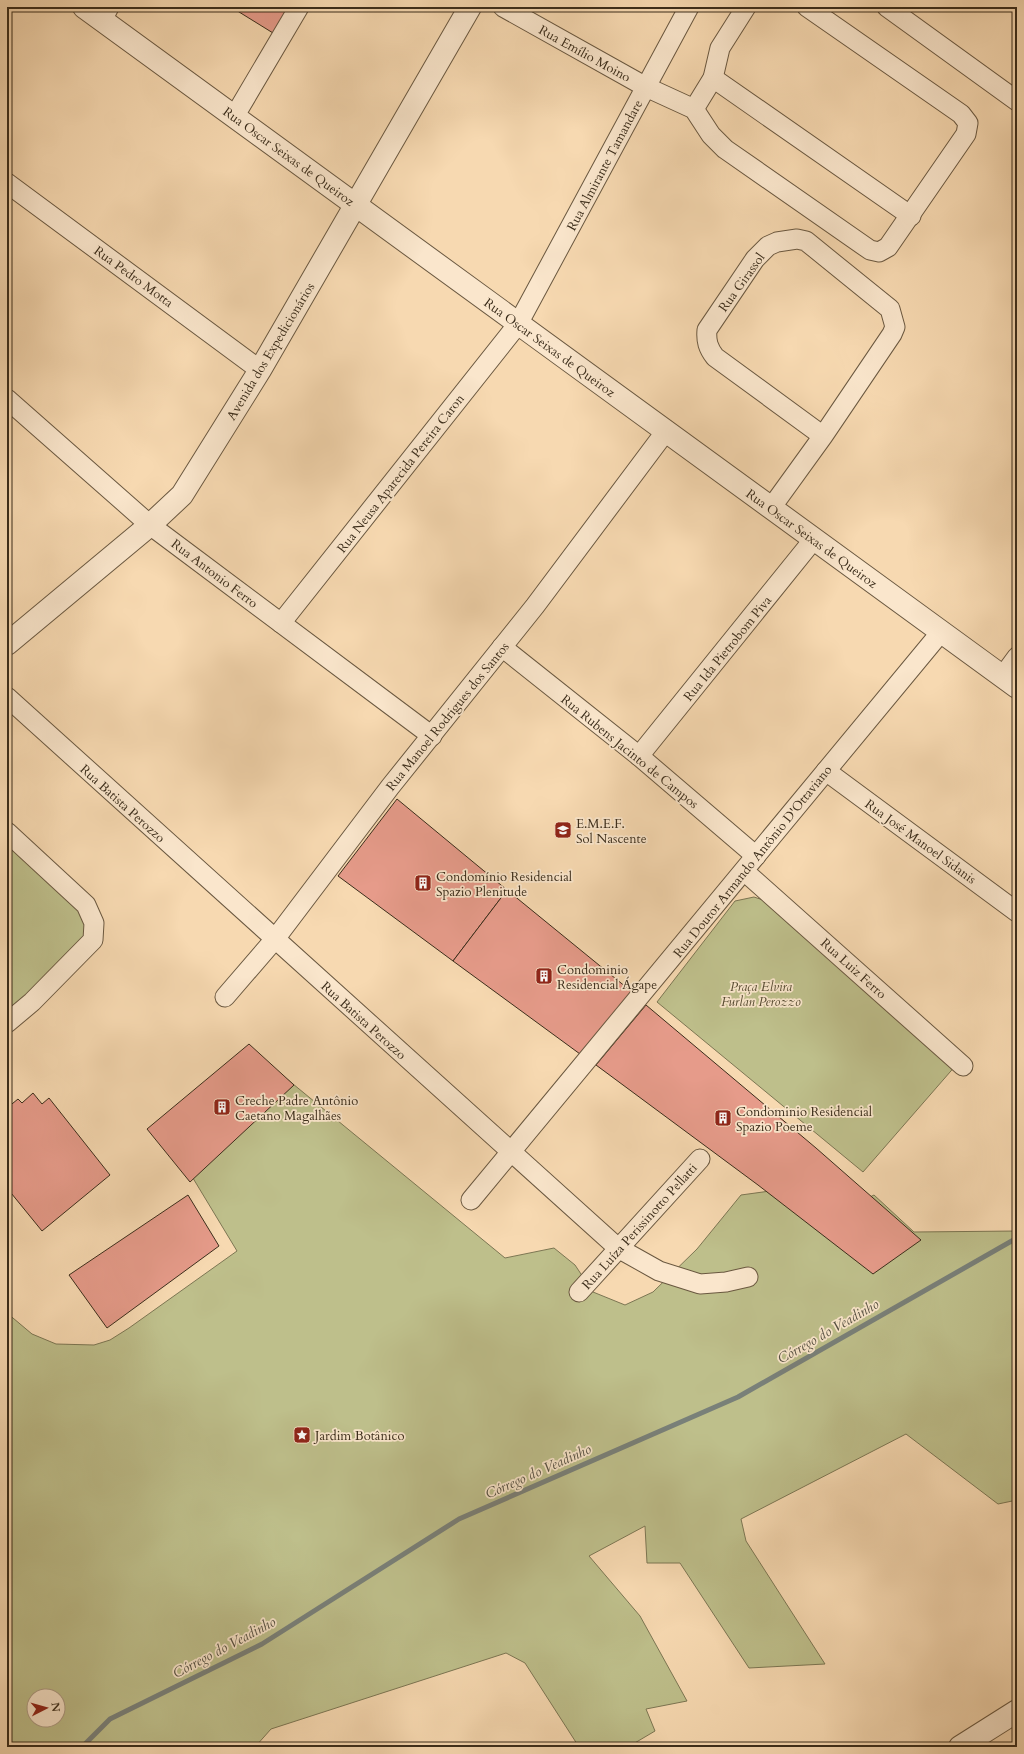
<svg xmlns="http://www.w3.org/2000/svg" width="1024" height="1754" viewBox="0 0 1024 1754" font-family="Cardo,serif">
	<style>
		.green { fill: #bebf8b; stroke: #7c7653; fill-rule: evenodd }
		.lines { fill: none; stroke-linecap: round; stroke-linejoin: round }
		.stream { stroke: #798079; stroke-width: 5 }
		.building { fill: #e69b8a; stroke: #3b2d1b }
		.minor-casing { stroke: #6a5840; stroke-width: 21 }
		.tertiary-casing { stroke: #6a5840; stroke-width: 24 }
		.minor { stroke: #fae6cc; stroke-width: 19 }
		.tertiary { stroke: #fae6cc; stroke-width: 22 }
		.labels { text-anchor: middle; stroke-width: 3.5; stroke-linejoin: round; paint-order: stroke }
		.street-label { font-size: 13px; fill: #3b2d1b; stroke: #fae6cc }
		.poi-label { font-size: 13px; fill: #3b2d1b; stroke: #fae6cc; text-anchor: start }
		.park-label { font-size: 13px; font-style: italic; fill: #554a31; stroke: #fae6cc }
		.water-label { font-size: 14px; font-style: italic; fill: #555042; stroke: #fae6cc }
	</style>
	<rect width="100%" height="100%" fill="#f7d9b1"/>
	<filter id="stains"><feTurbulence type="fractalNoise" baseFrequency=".005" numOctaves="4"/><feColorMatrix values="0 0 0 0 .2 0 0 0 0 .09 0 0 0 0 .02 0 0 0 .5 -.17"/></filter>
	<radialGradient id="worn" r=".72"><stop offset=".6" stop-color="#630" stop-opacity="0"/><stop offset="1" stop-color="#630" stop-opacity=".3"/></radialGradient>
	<g class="green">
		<path d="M7,842l72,65 9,16 1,17 -82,72z"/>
		<path d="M754,897l9,3 194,164 -94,108 -206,-170 78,-101z"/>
		<path d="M265,1061l240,197 49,-10 21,17 18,27 32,13 28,-13 44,-43 44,-54 51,-7 51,22 31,-15 40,37 103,-1v269l-19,4 -92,-70 -165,85 5,22 79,123 -76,4 -69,-105h-33l-2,-37 -56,30 51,60 47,85 -41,8 9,22 -27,16h-49l-54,-84 -19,-10 -235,76 -16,18h-248v-434l25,21 24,10 38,1 16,-5 19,-12 108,-77 -58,-96zM34,1696h24v24h-24z"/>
	</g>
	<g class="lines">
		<path class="stream" d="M82,1747l28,-28 152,-75 197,-125 279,-122 279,-159"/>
	</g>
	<g class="building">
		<path d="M231,7h58l-16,26z"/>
		<path d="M397,799l110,91 -54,71 -115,-85z"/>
		<path d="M507,890l125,102 -52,62 -127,-93z"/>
		<path d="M646,1005l170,143 105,92 -48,34 -115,-89 -162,-120z"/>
		<path d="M249,1044l45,41 -104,97 -43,-53z"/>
		<path d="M33,1093l9,11 7,-6 61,77 -68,56 -35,-43v-80l11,-9 4,4z"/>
		<path d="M188,1195l31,51 -112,82 -38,-53z"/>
	</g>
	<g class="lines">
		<g class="minor-casing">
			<g id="minor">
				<path d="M503,7l143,80 48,22 17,26 14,14 145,101 9,2 9,-5 78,-113 2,-11 -7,-9 -154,-107"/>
				<path d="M887,7l130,94"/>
				<path d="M102,20l7,-13"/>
				<path d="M713,78l198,138"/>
				<path d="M694,109l19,-31 7,-30 26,-41"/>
				<path d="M234,117l65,-110"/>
				<path d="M7,183l253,187"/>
				<path d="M7,399l143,126 282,211"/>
				<path d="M771,508l52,-72 69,-102 3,-7 -5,-18 -84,-68 -9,-2 -20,3 -9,4 -13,13 -48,71c-1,11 1,18 8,27l108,79"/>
				<path d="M281,623l237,-299 171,-317"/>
				<path d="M502,647l137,109 117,100"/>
				<path d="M1003,676l14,-19"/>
				<path d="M7,697l611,551 41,23 41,13 26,-2 22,-5"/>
				<path d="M639,756l175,-217"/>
				<path d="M826,771l191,141"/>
				<path d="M7,832l79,73 8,18 -1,17 -61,62 -25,21"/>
				<path d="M744,871l219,195"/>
				<path d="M225,997l50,-58 115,-152 145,-181 131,-175"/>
				<path d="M471,1200l470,-568"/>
				<path d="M579,1292l121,-133"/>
			</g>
		</g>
		<g class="tertiary-casing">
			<g id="tertiary">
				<path d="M84,7l933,680"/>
				<path d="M7,644l143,-119 32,-30 78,-125 210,-363"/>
				<path d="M960,1747l57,-36"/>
			</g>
		</g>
		<use href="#minor" class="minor"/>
		<use href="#tertiary" class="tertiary"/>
	</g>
	<defs>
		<g id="school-square" transform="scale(0.9)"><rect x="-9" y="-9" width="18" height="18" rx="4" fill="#8f2418" stroke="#fae6cc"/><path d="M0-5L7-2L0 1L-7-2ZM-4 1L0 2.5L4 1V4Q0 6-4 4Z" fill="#fff"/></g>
		<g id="building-square" transform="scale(0.9)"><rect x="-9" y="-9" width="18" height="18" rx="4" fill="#8f2418" stroke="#fae6cc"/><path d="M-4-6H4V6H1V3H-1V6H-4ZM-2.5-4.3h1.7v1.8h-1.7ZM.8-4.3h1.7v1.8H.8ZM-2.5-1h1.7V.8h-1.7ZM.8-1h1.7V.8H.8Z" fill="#fff"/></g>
		<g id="sight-square" transform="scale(0.9)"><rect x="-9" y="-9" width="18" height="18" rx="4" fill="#8f2418" stroke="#fae6cc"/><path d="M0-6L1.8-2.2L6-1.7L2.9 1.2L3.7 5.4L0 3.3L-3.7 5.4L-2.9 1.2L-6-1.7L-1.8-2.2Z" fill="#fff"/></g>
	</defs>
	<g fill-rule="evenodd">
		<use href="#school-square" x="563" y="830"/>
		<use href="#building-square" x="423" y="883"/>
		<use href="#building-square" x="544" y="976"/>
		<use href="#building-square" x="222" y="1107"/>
		<use href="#building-square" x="723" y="1118"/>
		<use href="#sight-square" x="302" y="1435"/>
	</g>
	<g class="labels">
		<g class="street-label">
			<text transform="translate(585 53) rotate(29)" y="5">Rua Emílio Moino</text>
			<text transform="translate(289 156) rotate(36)" y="5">Rua Oscar Seixas de Queiroz</text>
			<text transform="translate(604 165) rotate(-62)" y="5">Rua Almirante Tamandare</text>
			<text transform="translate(134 276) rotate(36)" y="5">Rua Pedro Motta</text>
			<text transform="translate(741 282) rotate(-54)" y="5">Rua Girassol</text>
			<text transform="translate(550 347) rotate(36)" y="5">Rua Oscar Seixas de Queiroz</text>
			<text transform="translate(270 351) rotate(-59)" y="5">Avenida dos Expedicionários</text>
			<text transform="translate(400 473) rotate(-52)" y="5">Rua Neusa Aparecida Pereira Caron</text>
			<text transform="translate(812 538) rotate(36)" y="5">Rua Oscar Seixas de Queiroz</text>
			<text transform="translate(215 573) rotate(37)" y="5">Rua Antonio Ferro</text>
			<text transform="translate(727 648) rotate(-51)" y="5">Rua Ida Pietrobom Piva</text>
			<text transform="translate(447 716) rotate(-51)" y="5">Rua Manoel Rodrigues dos Santos</text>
			<text transform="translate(630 751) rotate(39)" y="5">Rua Rubens Jacinto de Campos</text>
			<text transform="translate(123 803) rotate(42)" y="5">Rua Batista Perozzo</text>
			<text transform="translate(921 841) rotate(36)" y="5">Rua José Manoel Sidanis</text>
			<text transform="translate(752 861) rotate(-51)" y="5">Rua Doutor Armando Antônio D'Ottaviano</text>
			<text transform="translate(854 968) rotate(42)" y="5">Rua Luiz Ferro</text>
			<text transform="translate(364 1020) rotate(42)" y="5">Rua Batista Perozzo</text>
			<text transform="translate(639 1226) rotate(-48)" y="5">Rua Luíza Perissinotto Pellatti</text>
		</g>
		<g class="poi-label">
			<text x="576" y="828">E.M.E.F.<tspan x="576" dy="15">Sol Nascente</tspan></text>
			<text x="436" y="881">Condomínio Residencial<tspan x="436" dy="15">Spazio Plenitude</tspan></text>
			<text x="557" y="974">Condominio<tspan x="557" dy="15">Residencial Ágape</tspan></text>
			<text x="235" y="1105">Creche Padre Antônio<tspan x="235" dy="15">Caetano Magalhães</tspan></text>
			<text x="736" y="1116">Condominio Residencial<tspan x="736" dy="15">Spazio Poeme</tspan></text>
			<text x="315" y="1440">Jardim Botânico</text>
		</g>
		<g class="park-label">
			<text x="761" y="991">Praça Elvira<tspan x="761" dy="15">Furlan Perozzo</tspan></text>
		</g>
		<g class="water-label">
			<text transform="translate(828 1331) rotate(-30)" y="5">Córrego do Veadinho</text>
			<text transform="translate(538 1471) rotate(-24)" y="5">Córrego do Veadinho</text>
			<text transform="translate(224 1647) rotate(-28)" y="5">Córrego do Veadinho</text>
		</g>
	</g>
	<rect width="1024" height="1754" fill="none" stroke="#f7d9b1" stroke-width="24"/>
	<rect x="8" y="8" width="1008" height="1738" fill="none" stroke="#3b2d1b" stroke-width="2"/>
	<rect x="12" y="12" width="1000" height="1730" fill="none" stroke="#3b2d1b"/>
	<g transform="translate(46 1708) rotate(84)"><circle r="19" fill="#fae6cc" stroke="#ae9c85"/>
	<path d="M0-3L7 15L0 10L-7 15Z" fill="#8f2418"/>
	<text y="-6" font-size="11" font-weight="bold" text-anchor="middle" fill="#3b2d1b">N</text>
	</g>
	<rect width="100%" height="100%" filter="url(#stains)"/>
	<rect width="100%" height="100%" fill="url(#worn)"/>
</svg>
